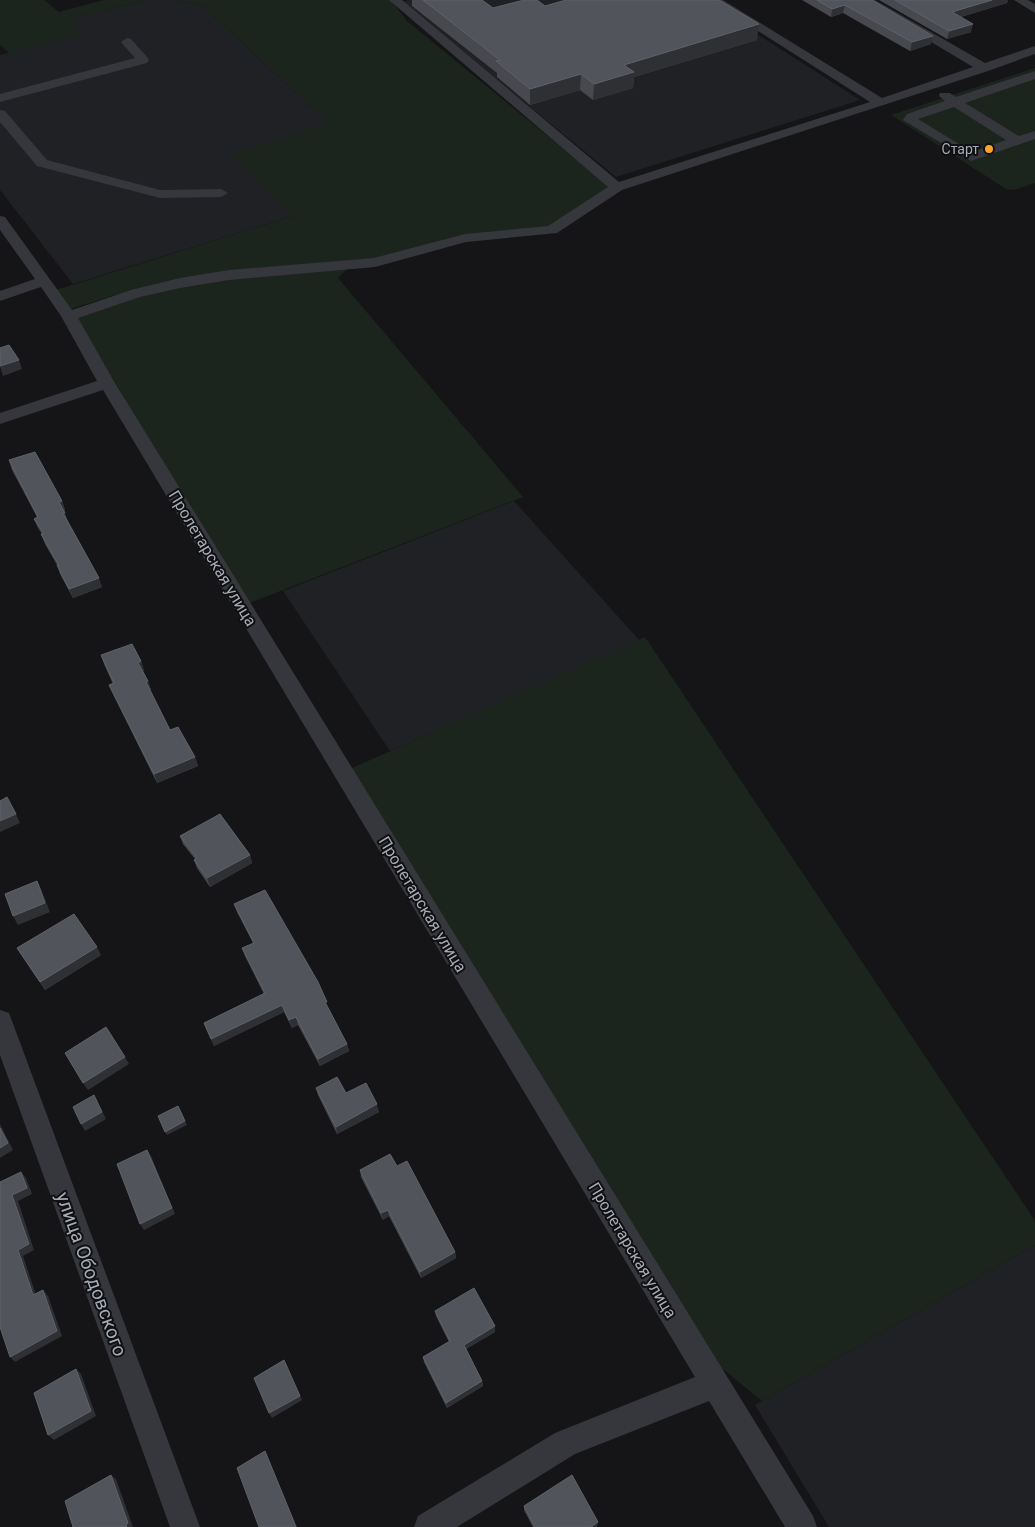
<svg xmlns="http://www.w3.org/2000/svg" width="1035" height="1527" viewBox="0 0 1035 1527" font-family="Roboto,sans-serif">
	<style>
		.built { fill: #202124 }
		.green { fill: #1c251d }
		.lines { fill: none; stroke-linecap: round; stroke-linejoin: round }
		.minor { fill: #35373c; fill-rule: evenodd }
		.wall { fill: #47494f }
		.shaded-wall { fill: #2f3034 }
		.building { fill: #51545a; stroke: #5f6269 }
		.poi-dot { fill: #faa529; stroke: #101012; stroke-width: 2 }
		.labels { text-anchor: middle; stroke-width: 4; stroke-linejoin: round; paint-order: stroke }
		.far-poi-label { font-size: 14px; fill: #a6acb7; stroke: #101012; text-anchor: end }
		.street-label { font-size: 16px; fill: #a6acb7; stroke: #101012 }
		.near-street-label { font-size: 19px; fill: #a6acb7; stroke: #101012 }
	</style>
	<rect width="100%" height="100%" fill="#151517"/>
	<g class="built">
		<path d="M146,0h31l26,6 125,117 -35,93 -220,68 -73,-94v-135l83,-21 -16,-15z"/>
		<path d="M410,0h294l156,100 -244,77 -215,-175z"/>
		<path d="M514,501l126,140 -250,110 -107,-160z"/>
		<path d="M1035,1245v282h-206l-74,-122z"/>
	</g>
	<g class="green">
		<path d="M0,0h44l15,12 45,-12h42l-78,19 16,15 -75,19 -9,-8z"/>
		<path d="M177,0h214l16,21 204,167 -65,40 -90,9 -81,22 -260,36 -44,14 -15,-19 237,-74 -61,-62 96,-31 -125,-117z"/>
		<path d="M1035,68v115l-21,7 -8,-1 -115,-74z"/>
		<path d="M349,267l-11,11 185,219 -276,107 -171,-287 63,-22 86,-17z"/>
		<path d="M645,637l390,584v24l-273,156 -50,-41 -362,-591z"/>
	</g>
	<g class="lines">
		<g class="minor">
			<path d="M389,0h13l217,182 251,-80 -161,-102h14l159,98 91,-31 -112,-67h14l110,63 50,-17v8l-47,17 -366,119 -65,43 -91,9 -91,25 -146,13 -49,8 -40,9 -62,21 37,65 698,1133 4,11h-32l-76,-126 -134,53 -118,73h-43l4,-11 137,-83 140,-56 -592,-987 -103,34v-11l97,-32 -36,-65 -20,-29 -41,14v-10l35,-12 -35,-49v-14l5,1 67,93 59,-20 49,-12 49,-8 145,-12 91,-24 83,-8 60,-39z"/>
			<path d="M1014,0h14l7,4v9z"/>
			<path d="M127,38l4,1 16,18 2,3 -2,3 -147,39v-8l135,-36 -14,-16z"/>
			<path d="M1035,71v8l-70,24 54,33 16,-5v8l-64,22 -68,-41 4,-6 38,-13 -6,-5 1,-3h10l6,4zM954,107l52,33 -34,12 -54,-33z"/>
			<path d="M0,110l5,1 42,49 113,30 61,-1 7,4 -7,4 -61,1 -123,-32 -37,-44z"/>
			<path d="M0,1010l9,3 3,8 188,506h-30l-170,-472z"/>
		</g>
	</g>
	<g class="wall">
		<path d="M412,0h70l11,8 52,-2 212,34 -123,37 -1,11 -40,12 -13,-10 -50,15 -33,-28v-4l-85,-67z"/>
		<path d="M802,0h70l59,44 -21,7 -67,-38 -12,4z"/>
		<path d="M879,0h129l-1,3 -46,14 10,15 -24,7z"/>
		<path d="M9,460l53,41 3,9 -1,1 4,11 34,65 -29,11 -13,-24 -3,-9 -12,-21 -4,-10h1l-4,-6 -4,-9 3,-2 -25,-47z"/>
		<path d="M101,655l40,6 3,10h-1l5,10 3,9 -1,1 20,39 25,27 3,9 -41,17 -44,-89 -4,-9 4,-1 -9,-20z"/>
		<path d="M180,836l70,19 2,8 -42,24 -13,-19 -3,-8 1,-1 -12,-15z"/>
		<path d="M234,904l95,105 18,35 2,7 -29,15 -22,-41 -6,3 -8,-16 -70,34 -10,-23 60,-29 -19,-38 -3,-8 11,-5 -16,-31z"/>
		<path d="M17,948l84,7 -56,35z"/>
		<path d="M316,1088l63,24 -42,22 -19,-39z"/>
		<path d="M397,1166l58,86 1,6 -35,20 -32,-62 -6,4 -22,-43 -1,-7z"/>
		<path d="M435,1311l60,21 -29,17 16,32 1,5 -36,22 -23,-46 -1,-5 26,-15 -13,-26z"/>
		<path d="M524,1506l73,20 -2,1h-62l-9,-17z"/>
	</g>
	<g class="shaded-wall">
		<path d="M992,0h16l-1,3 -57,17 2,-8z"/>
		<path d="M845,5l-2,8 -12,4 1,-8z"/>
		<path d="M759,24l-2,16 -123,37 -1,11 -40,12 1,-16 30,-19z"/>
		<path d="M973,24l-2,8 -24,7 2,-8z"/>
		<path d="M933,36l-2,8 -21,7 2,-9z"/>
		<path d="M581,74l-1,16 -50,15v-16z"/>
		<path d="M19,360l3,9 -19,7 -3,-10z"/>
		<path d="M62,501l3,9 -3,1 -3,-9z"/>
		<path d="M63,513h2l3,9 -2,1z"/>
		<path d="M99,578l3,9 -29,11 -4,-9z"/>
		<path d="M141,661l3,10 -3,1 -3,-9z"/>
		<path d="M148,681l3,9 -2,1 -3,-9z"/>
		<path d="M195,757l3,9 -41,17 -3,-9z"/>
		<path d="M16,814l4,9 -20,9v-11z"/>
		<path d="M250,855l2,8 -42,24 -3,-9z"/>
		<path d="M37,881l4,8 9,23 -32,13 -5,-9z"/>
		<path d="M97,947l4,8 -56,35 -5,-8z"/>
		<path d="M282,1005l2,7 -70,34 -3,-7z"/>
		<path d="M296,1017l2,8 -6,3 -3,-8z"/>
		<path d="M347,1044l2,7 -29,15 -2,-7z"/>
		<path d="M125,1057l4,7 -41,26 -5,-7z"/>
		<path d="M94,1095l12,24 -21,12 -4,-7z"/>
		<path d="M377,1104l2,8 -42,22 -1,-7z"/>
		<path d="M178,1106l9,19 -20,10 -2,-3z"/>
		<path d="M0,1124l13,26 -13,8z"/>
		<path d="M147,1150l4,6 24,58 -31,16 -4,-6z"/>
		<path d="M21,1172l5,6 6,16 -14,7 16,49 -11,6 15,45 -5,-6 -15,-45 -6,-55z"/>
		<path d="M388,1210l1,6 -6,4 -2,-7z"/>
		<path d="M455,1252l1,6 -35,20 -1,-6z"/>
		<path d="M43,1290l5,6 14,40 -47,26 -5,-5z"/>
		<path d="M495,1326v6l-31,18v-5z"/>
		<path d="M284,1360l18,40 -30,18 -3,-5z"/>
		<path d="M76,1369l5,5 15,42 -42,24 -6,-5z"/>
		<path d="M482,1381l1,5 -36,22 -1,-5z"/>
		<path d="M265,1451l2,4 30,72h-1z"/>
		<path d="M111,1475l5,4 17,48h-6z"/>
		<path d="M598,1522l-1,4 -2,1h-4z"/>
	</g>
	<g class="building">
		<path d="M423,0h59l11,8 31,-8h13l8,6 21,-6h153l40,24 -135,41 10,7 -40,12 -13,-10 -51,15 -34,-28 4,-1z"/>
		<path d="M817,0h55l61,36 -21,6 -67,-37 -13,4z"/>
		<path d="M895,0h97l-40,12 21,12 -24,7z"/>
		<path d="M9,345l10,15 -19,6v-18z"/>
		<path d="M35,452l27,49 -3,1 6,11h-2l36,65 -30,11 -12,-24h2l-18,-31 3,-1 -10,-14 4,-2 -29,-57z"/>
		<path d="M132,644l9,17 -3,2 10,18 -2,1 24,48 8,-3 17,30 -41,17 -45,-89 5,-2 -13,-28z"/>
		<path d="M7,797l9,17 -16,7v-20z"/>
		<path d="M220,814l30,41 -43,23 -13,-18 3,-2 -17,-22z"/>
		<path d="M37,881l8,22 -32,13 -8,-22z"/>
		<path d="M265,890l53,92 9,20h-2l22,42 -29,15 -22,-42 -7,3 -7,-15 -71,34 -7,-16 61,-30 -23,-45 12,-5 -20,-39z"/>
		<path d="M74,914l23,33 -57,35 -23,-34z"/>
		<path d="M106,1027l19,30 -42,26 -18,-30z"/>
		<path d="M337,1077l9,16 20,-10 11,21 -41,23 -20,-39z"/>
		<path d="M94,1095l8,17 -21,12 -8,-17z"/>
		<path d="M178,1106l7,15 -20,11 -7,-16z"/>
		<path d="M0,1128l8,15 -8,5z"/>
		<path d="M147,1150l25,58 -32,16 -23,-60z"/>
		<path d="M390,1154l7,12 10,-5 48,91 -35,20 -32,-62 -7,3 -21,-43z"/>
		<path d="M21,1172l6,16 -15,7 17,49 -11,6 15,45 10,-5 14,41 -47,26 -10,-30v-103l1,-1 -1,-3v-38z"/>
		<path d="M474,1288l21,38 -31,19 18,36 -36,22 -23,-46 27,-16 -15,-30z"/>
		<path d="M284,1360l16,36 -31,17 -15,-35z"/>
		<path d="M76,1369l15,42 -43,24 -14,-42z"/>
		<path d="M265,1451l31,76h-37l-22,-59z"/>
		<path d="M111,1475l17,48 -2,2 1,2h-54l-8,-26z"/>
		<path d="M572,1475l26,47 -7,5h-56l-11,-21z"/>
	</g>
	<circle class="poi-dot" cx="989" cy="149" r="5"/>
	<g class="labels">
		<g class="far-poi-label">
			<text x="979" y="154">Старт</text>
		</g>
		<g class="street-label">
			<text transform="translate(213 558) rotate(59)" y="6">Пролетарская улица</text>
			<text transform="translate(423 904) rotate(59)" y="6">Пролетарская улица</text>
			<text transform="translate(633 1250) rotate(59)" y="6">Пролетарская улица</text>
		</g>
		<g class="near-street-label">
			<text transform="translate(92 1274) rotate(70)" y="7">улица Ободовского</text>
		</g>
	</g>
</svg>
